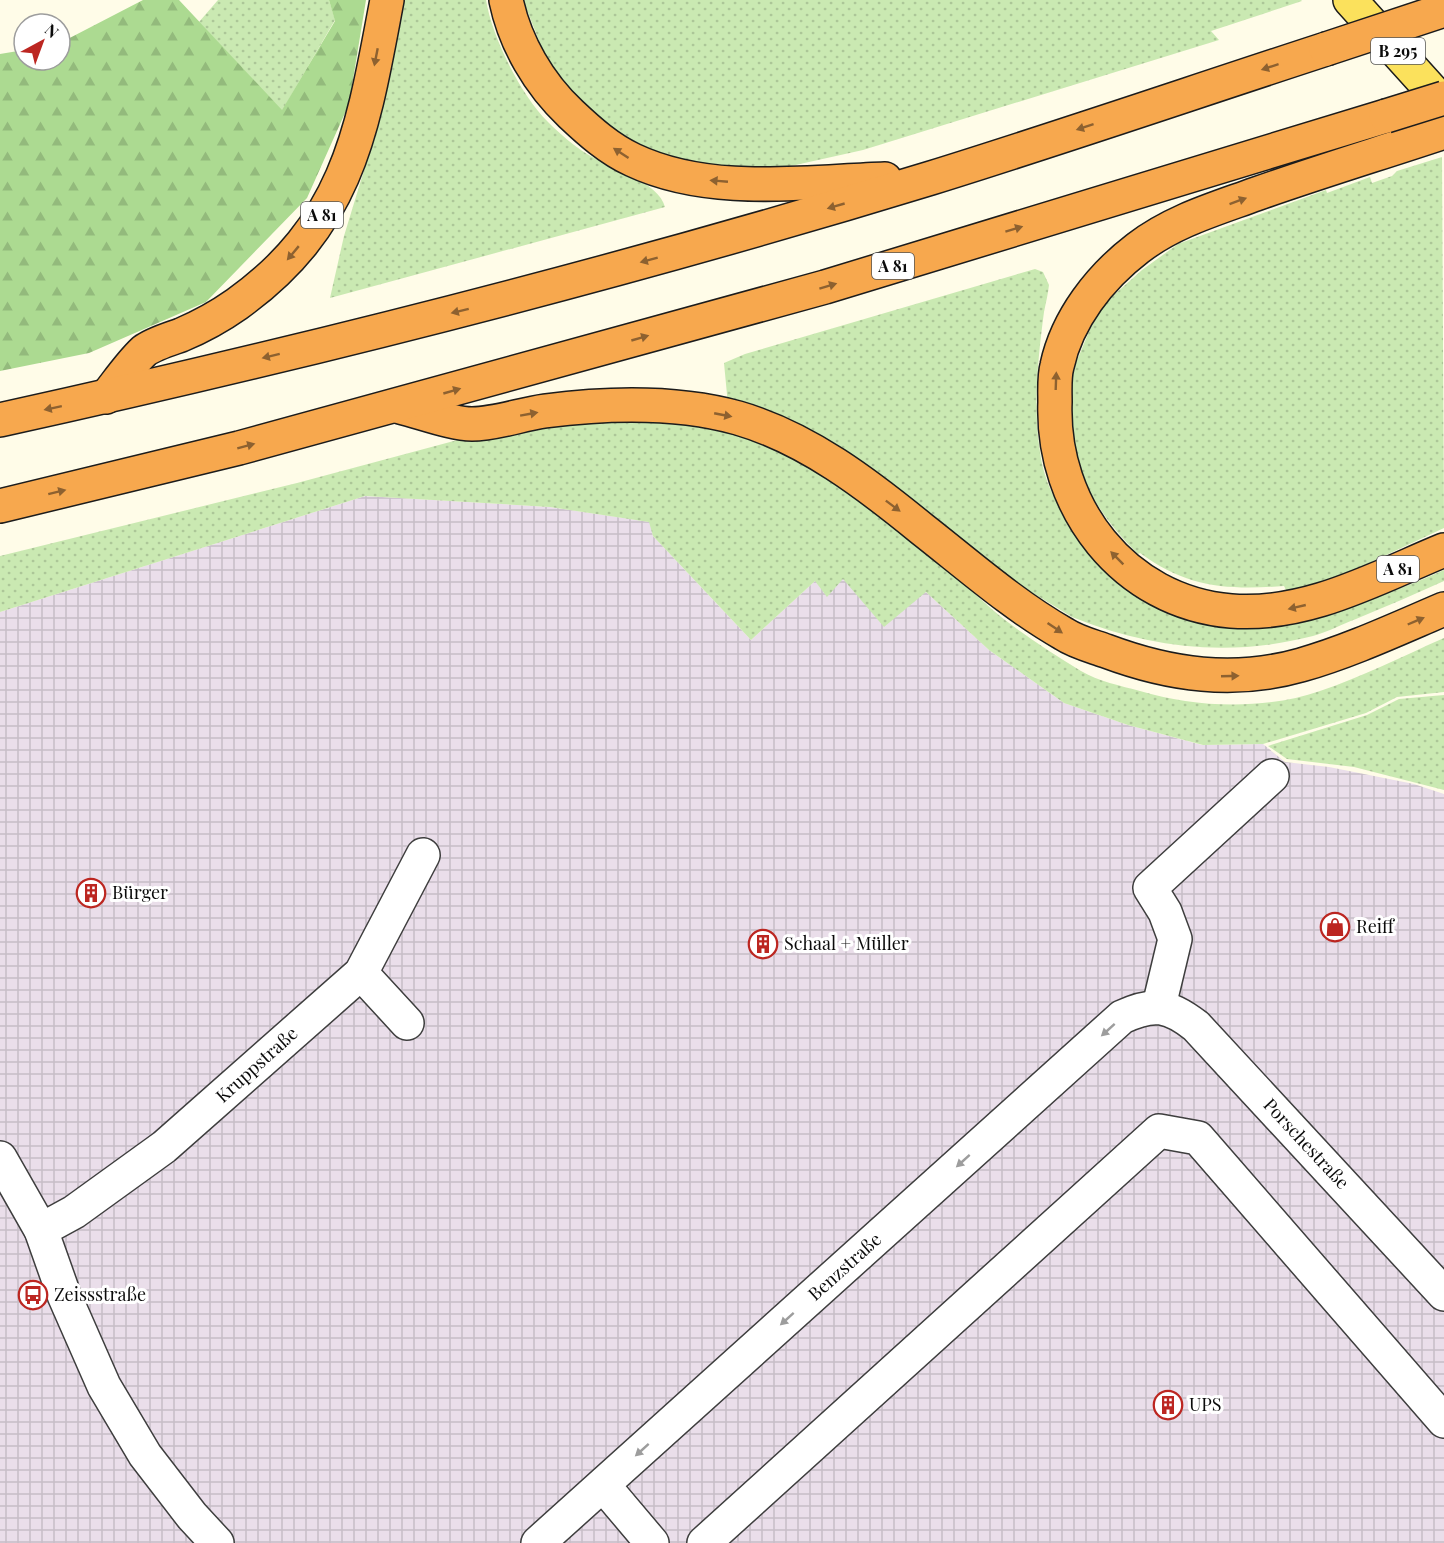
<svg xmlns="http://www.w3.org/2000/svg" width="1444" height="1543" viewBox="0 0 1444 1543" font-family="'Playfair Display',serif">
	<style>
		.industrial { fill: url(#industrial-grid) }
		.grass { fill: url(#grass-dots) }
		.forest { fill: url(#forest-firs) }
		.lines { fill: none; stroke-linecap: round; stroke-linejoin: round }
		.minor-casing { stroke: #3e3e3e; stroke-width: 36 }
		.major-casing { stroke: #1c1c1c; stroke-width: 36 }
		.highway-casing { stroke: #1c1c1c; stroke-width: 36 }
		.minor { stroke: #fff; stroke-width: 33 }
		.major { stroke: #fbe15c; stroke-width: 33 }
		.highway { stroke: #f7a84e; stroke-width: 33 }
		.highway-bridge-casing { stroke: #1c1c1c; stroke-width: 36; stroke-linecap: butt }
		.highway-bridge { stroke: #f7a84e; stroke-width: 33 }
		.oneway { fill: #8d6130 }
		.oneway2 { fill: #9d9d9d }
		.labels { text-anchor: middle; stroke-width: 6; stroke-linejoin: round; paint-order: stroke }
		.shield { fill: #fff; stroke: #545454; stroke-width: 1.5 }
		.shield-label { font-size: 16px; font-weight: bold; fill: #0b0b0b }
		.poi-label { font-size: 18px; fill: #0b0b0b; stroke: #fff; text-anchor: start }
		.street-label { font-size: 18px; fill: #0b0b0b; stroke: #fff }
	</style>
	<defs>
		<pattern id="industrial-grid" width="8" height="8" patternUnits="userSpaceOnUse" patternTransform="scale(1.5)"><rect width="8" height="8" fill="#eadeea"/><path d="M0 4h8M4 0v8" fill="none" stroke="#c7bdc7"/></pattern>
		<pattern id="grass-dots" width="8" height="8" patternUnits="userSpaceOnUse" patternTransform="scale(1.5)"><rect width="8" height="8" fill="#cae9b2"/><path d="M2 2h.1M6 6h.1" fill="none" stroke="#acc698" stroke-width="1.8" stroke-linecap="round"/></pattern>
		<pattern id="forest-firs" width="22" height="20" patternUnits="userSpaceOnUse" patternTransform="scale(1.5)"><rect width="22" height="20" fill="#acda91"/><path d="M5 1l3.5 6h-7zM16 11l3.5 6h-7z" fill="#93ba7c"/></pattern>
	</defs>
	<rect width="100%" height="100%" fill="#fffce8"/>
	<path class="industrial" d="M365,496l185,11 100,15 3,14 98,104 64,-59 28,-2 83,13 63,58 75,53 64,22 74,20 61,-1 22,18 44,5 85,17 30,10v749h-1444v-931z"/>
	<g class="grass">
		<path d="M218,0h111l6,20 -53,91 -83,-89z"/>
		<path d="M402,0h84c6,37 35,96 62,122 11,11 26,24 39,32 22,13 72,28 78,53l-335,91 14,-62 35,-115z"/>
		<path d="M523,0h778l1,1 -91,30 8,9 -356,110 -72,16 -70,6 -50,-12 -66,-34 -35,-34 -23,-31z"/>
		<path d="M1442,157l2,371 -105,49 -52,15 -3,-6c-56,4 -97,2 -144,-33l-2,1c-59,-57 -74,-112 -66,-192l4,1 14,-34 15,-26 37,-33 36,-26 148,-54 1,3 43,-16 2,6 20,-7 5,-5z"/>
		<path d="M1035,269l8,3 6,13c-1,9 -3,17 -5,27 -6,45 -11,95 -4,140 4,33 21,60 39,86 39,59 103,90 174,89 13,0 27,-5 40,-8 52,-11 103,-27 151,-49v11c-29,13 -59,26 -88,38 -14,5 -28,13 -43,17 -82,21 -162,13 -241,-19l-344,-212 -4,-42 21,-9z"/>
		<path d="M583,419c69,3 121,2 188,28 55,21 101,62 147,98 26,21 51,44 76,66 26,22 58,42 87,60 17,10 40,15 59,20 56,17 125,19 180,0 42,-14 83,-35 124,-53v54l-47,5 -31,16 -103,31 -60,1 -75,-20 -64,-22 -75,-53 -63,-58 -42,35 -41,-48 -16,18 -12,-16 -64,59 -98,-104 -4,-14 -99,-15 -185,-11 -365,116v-56l297,-73 168,-45z"/>
		<path d="M1444,695v95l-90,-23 -67,-8 -19,-13 99,-31 32,-16z"/>
	</g>
	<path class="forest" d="M143,0h36l103,110 53,-89 -6,-21h37l-17,104 -42,94 -101,104 -117,51 -89,18v-317l24,-4v10h36v-17z"/>
	<g class="lines">
		<g class="minor-casing">
			<g id="minor">
				<path d="M361,973l46,50"/>
				<path d="M1159,1006l16,-67 -10,-27 -15,-24 122,-112"/>
				<path d="M0,1158l41,72 23,65 40,91 41,69 47,61 25,27"/>
				<path d="M41,1230l33,-18 90,-65 197,-174 62,-118"/>
				<path d="M603,1485l49,58"/>
				<path d="M538,1543l584,-526c32,-15 47,-12 74,9l248,268"/>
				<path d="M704,1543l455,-412 39,7 246,283"/>
			</g>
		</g>
		<g class="major-casing">
			<path id="major" d="M1350,0l94,104"/>
		</g>
		<g class="highway-casing">
			<g id="highway">
				<path d="M506,0c9,43 33,84 65,114 18,17 38,35 62,46 76,36 170,22 252,19"/>
				<path d="M1444,132c-63,21 -126,40 -188,62 -41,15 -83,27 -118,54 -38,29 -71,71 -81,118 -3,11 -2,25 -2,36 -4,105 69,200 176,209 76,6 145,-33 213,-61"/>
				<path d="M106,397c12,-15 24,-33 38,-46 9,-7 26,-12 37,-16 19,-8 39,-19 56,-31 113,-81 126,-177 150,-304"/>
				<path d="M400,407c21,5 52,17 72,17 24,0 50,-10 73,-13 62,-8 132,-10 193,7 69,20 129,66 184,111 46,36 91,76 142,105 12,8 28,12 42,17 64,24 128,33 195,14 49,-14 96,-36 143,-56"/>
				<path d="M0,420c313,-69 624,-148 931,-242 132,-41 263,-86 395,-129"/>
				<path d="M0,506l239,-58 586,-161 561,-171"/>
			</g>
		</g>
		<use href="#minor" class="minor"/>
		<use href="#major" class="major"/>
		<use href="#highway" class="highway"/>
		<g class="highway-bridge-casing">
			<g id="highway-bridge">
				<path d="M1326,49l118,-39"/>
				<path d="M1386,116l58,-18"/>
			</g>
		</g>
		<use href="#highway-bridge" class="highway-bridge"/>
	</g>
	<defs><path id="oneway-solid" d="M-6-.8H1V-3.2L6.5 0L1 3.2V.8H-6Z" transform="scale(1.5)"/></defs>
	<g class="oneway">
		<use href="#oneway-solid" transform="translate(376 57) rotate(101)"/>
		<use href="#oneway-solid" transform="translate(1270 67) rotate(162)"/>
		<use href="#oneway-solid" transform="translate(1085 127) rotate(162)"/>
		<use href="#oneway-solid" transform="translate(621 153) rotate(-147)"/>
		<use href="#oneway-solid" transform="translate(719 181) rotate(-175)"/>
		<use href="#oneway-solid" transform="translate(1238 201) rotate(-20)"/>
		<use href="#oneway-solid" transform="translate(836 206) rotate(164)"/>
		<use href="#oneway-solid" transform="translate(1014 229) rotate(-17)"/>
		<use href="#oneway-solid" transform="translate(293 253) rotate(130)"/>
		<use href="#oneway-solid" transform="translate(649 260) rotate(165)"/>
		<use href="#oneway-solid" transform="translate(828 286) rotate(-17)"/>
		<use href="#oneway-solid" transform="translate(460 311) rotate(166)"/>
		<use href="#oneway-solid" transform="translate(640 338) rotate(-16)"/>
		<use href="#oneway-solid" transform="translate(271 356) rotate(166)"/>
		<use href="#oneway-solid" transform="translate(1056 381) rotate(-88)"/>
		<use href="#oneway-solid" transform="translate(452 391) rotate(-16)"/>
		<use href="#oneway-solid" transform="translate(53 408) rotate(168)"/>
		<use href="#oneway-solid" transform="translate(529 414) rotate(-10)"/>
		<use href="#oneway-solid" transform="translate(723 415) rotate(11)"/>
		<use href="#oneway-solid" transform="translate(246 446) rotate(-15)"/>
		<use href="#oneway-solid" transform="translate(57 492) rotate(-14)"/>
		<use href="#oneway-solid" transform="translate(893 506) rotate(37)"/>
		<use href="#oneway-solid" transform="translate(1117 558) rotate(-135)"/>
		<use href="#oneway-solid" transform="translate(1297 607) rotate(167)"/>
		<use href="#oneway-solid" transform="translate(1416 621) rotate(-23)"/>
		<use href="#oneway-solid" transform="translate(1055 628) rotate(34)"/>
		<use href="#oneway-solid" transform="translate(1230 676) rotate(-2)"/>
	</g>
	<g class="oneway2">
		<use href="#oneway-solid" transform="translate(1108 1030) rotate(138)"/>
		<use href="#oneway-solid" transform="translate(963 1161) rotate(138)"/>
		<use href="#oneway-solid" transform="translate(787 1319) rotate(138)"/>
		<use href="#oneway-solid" transform="translate(642 1450) rotate(138)"/>
	</g>
	<defs>
		<g id="building-ring" transform="scale(1.5)"><circle r="9.5" fill="#fff" stroke="#bc2621" stroke-width="1.5"/><path d="M-4-6H4V6H1V3H-1V6H-4ZM-2.5-4.3h1.7v1.8h-1.7ZM.8-4.3h1.7v1.8H.8ZM-2.5-1h1.7V.8h-1.7ZM.8-1h1.7V.8H.8Z" fill="#bc2621"/></g>
		<g id="shop-ring" transform="scale(1.5)"><circle r="9.5" fill="#fff" stroke="#bc2621" stroke-width="1.5"/><path d="M-5-2.5h2.3a2.7 3.5 0 0 1 5.4 0H5L5.5 6h-11ZM-1.5-2.5h3a1.5 2.3 0 0 0-3 0Z" fill="#bc2621"/></g>
		<g id="bus-ring" transform="scale(1.5)"><circle r="9.5" fill="#fff" stroke="#bc2621" stroke-width="1.5"/><path d="M-5-6H5V4H4V6H2V4H-2V6H-4V4H-5ZM-3.5-4V0h7V-4ZM-3.5 1.2v1.5H-2V1.2ZM2 1.2v1.5H3.5V1.2Z" fill="#bc2621"/></g>
	</defs>
	<g fill-rule="evenodd">
		<use href="#building-ring" x="91" y="893"/>
		<use href="#shop-ring" x="1335" y="927"/>
		<use href="#building-ring" x="763" y="944"/>
		<use href="#bus-ring" x="33" y="1295"/>
		<use href="#building-ring" x="1168" y="1405"/>
	</g>
	<g class="labels">
		<g class="shield">
			<rect x="1371" y="38" width="54" height="26" rx="4.5"/>
			<rect x="301" y="202" width="42" height="26" rx="4.5"/>
			<rect x="872" y="253" width="42" height="26" rx="4.5"/>
			<rect x="1377" y="556" width="42" height="26" rx="4.5"/>
		</g>
		<g class="shield-label">
			<text x="1398" y="57">B 295</text>
			<text x="322" y="221">A 81</text>
			<text x="893" y="272">A 81</text>
			<text x="1398" y="575">A 81</text>
		</g>
		<g class="poi-label">
			<text x="112" y="899">Bürger</text>
			<text x="1356" y="933">Reiff</text>
			<text x="784" y="950">Schaal + Müller</text>
			<text x="54" y="1301">Zeissstraße</text>
			<text x="1189" y="1411">UPS</text>
		</g>
		<g class="street-label">
			<text transform="translate(257 1065) rotate(-42)" y="6">Kruppstraße</text>
			<text transform="translate(1306 1144) rotate(47)" y="6">Porschestraße</text>
			<text transform="translate(845 1267) rotate(-42)" y="6">Benzstraße</text>
		</g>
	</g>
	<g transform="translate(42 42) rotate(41)"><circle r="28" fill="#ffffff" stroke="#9d9d9d" stroke-width="1.5"/>
	<path d="M0-4.5L10 22L0 15L-10 22Z" fill="#bc2621"/>
	<text y="-9" font-size="16" font-weight="bold" text-anchor="middle" fill="#0b0b0b">N</text>
	</g>
</svg>
